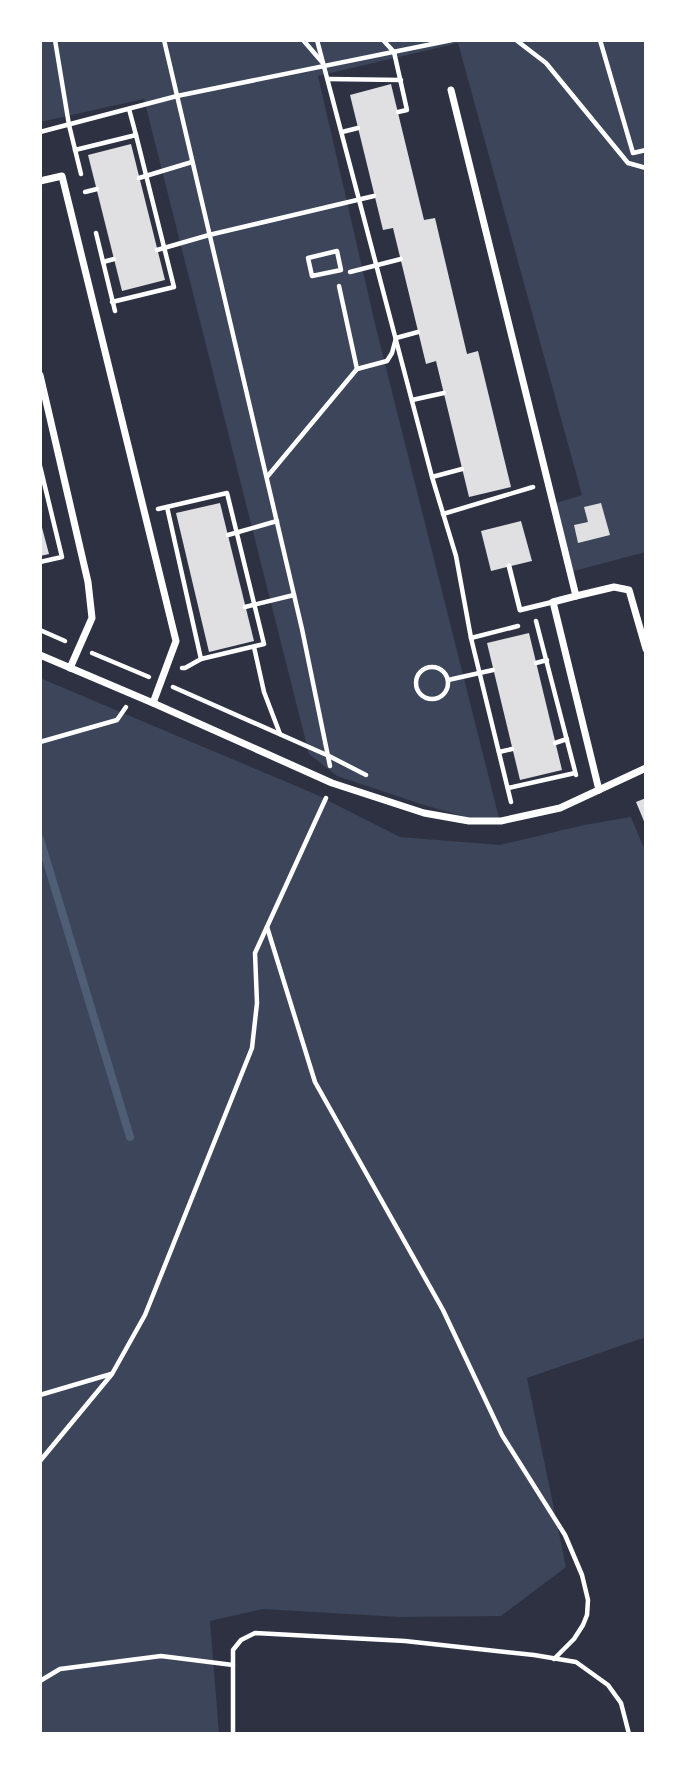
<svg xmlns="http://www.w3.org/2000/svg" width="686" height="1774" viewBox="0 0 686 1774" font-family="'Varela Round',sans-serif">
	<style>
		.green { fill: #3c4559 }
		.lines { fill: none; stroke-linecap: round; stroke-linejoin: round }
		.stream { stroke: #4f5d75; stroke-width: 8 }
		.building { fill: #e0e0e3 }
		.path { stroke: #fff; stroke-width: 4.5 }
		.service { stroke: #fff; stroke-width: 5 }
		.minor { stroke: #fff; stroke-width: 7 }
	</style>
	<rect width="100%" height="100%" fill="#2d3142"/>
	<g class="green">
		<path d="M40,40h606v512l-76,20 -17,-68 29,-9 -124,-452 -140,33 58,252 123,490h-30l-45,-13 -87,-29 -28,-22 -165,-655 -104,23z"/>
		<path d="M40,678l275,116 85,43 100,8 84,-20 47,-8 15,36v484l-119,41 39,189 -65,49 -102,1 -136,-8 -53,12 9,113h-179z"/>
	</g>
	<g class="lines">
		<path class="stream" d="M40,839l90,298"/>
	</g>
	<g class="building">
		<path d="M391,84l33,136 11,-2 32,136 11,-3 33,136 -42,10 -33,-136 -10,3 -33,-136 -10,2 -33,-135z"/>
		<path d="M131,144l34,136 -43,11 -34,-136z"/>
		<path d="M220,503l34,138 -45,11 -33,-139z"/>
		<path d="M601,503l9,32 -32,8 -4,-18 14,-3 -4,-15z"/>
		<path d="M40,520l9,34 -9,2z"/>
		<path d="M521,521l11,40 -41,10 -10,-40z"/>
		<path d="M529,633l33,137 -42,10 -33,-137z"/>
		<path d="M646,798v28l-10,-24z"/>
	</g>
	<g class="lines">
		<g class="path">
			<path d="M55,40l14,85 12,49"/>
			<path d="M164,40l138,589 28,137"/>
			<path d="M303,40l19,22"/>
			<path d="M317,40l115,437 24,79 15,82 40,164"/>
			<path d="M383,40l11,12 13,58 -9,2"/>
			<path d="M516,40l30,23 82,100 18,5"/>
			<path d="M600,40l33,113 13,-3"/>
			<path d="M328,79l73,1"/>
			<path d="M129,109l7,26"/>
			<path d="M40,132l137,-36 275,-56"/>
			<path d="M342,132l16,-4"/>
			<path d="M75,150l61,-15 38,152 -62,15"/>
			<path d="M139,178l53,-16"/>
			<path d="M85,192l12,-3"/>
			<path d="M96,233l19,78"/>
			<path d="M157,250l52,-15 165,-39"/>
			<path d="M337,251l4,19 -29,6 -4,-18z"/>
			<path d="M103,262l11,-3"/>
			<path d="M350,272l51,-13"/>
			<path d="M339,286l18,83"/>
			<path d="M412,400l32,-7"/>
			<path d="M40,466l22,91 -22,5"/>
			<path d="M267,477l90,-108 30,-8 5,-8 4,-15 22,-6"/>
			<path d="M432,477l30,-8"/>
			<path d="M167,507l34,152"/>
			<path d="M158,509l69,-16 37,151 -63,15 -16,9h-3"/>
			<path d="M443,514l90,-27"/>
			<path d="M228,535l49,-14"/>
			<path d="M245,607l49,-12"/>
			<path d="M536,621l40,154"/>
			<path d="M40,630l25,11"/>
			<path d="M471,638l47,-12"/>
			<path d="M254,647l10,45 16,42"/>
			<path d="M92,653l57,24"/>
			<path d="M536,663l11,-3"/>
			<circle cx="432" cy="683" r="16"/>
			<path d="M448,680l45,-10"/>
			<path d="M173,687l156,69 37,19"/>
			<path d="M40,742l77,-22 9,-13"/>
			<path d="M555,743l12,-4"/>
			<path d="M499,752l13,-3"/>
			<path d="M508,788l67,-15"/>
			<path d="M267,927l48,155 128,228 59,125 63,100 17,40 6,25 -1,15 -4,10 -9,14 -20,20"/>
			<path d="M40,1395l71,-21"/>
			<path d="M40,1461l72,-87 33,-59 107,-267 5,-45 -2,-50 71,-155"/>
			<path d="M40,1681l20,-12 101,-13 72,9"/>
			<path d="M233,1734v-84l8,-10 14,-7 150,8 129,14 42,7 32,23 13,18 8,31"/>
		</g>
		<path class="service" d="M509,566l11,44 33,-8"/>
		<g class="minor">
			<path d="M451,90l125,506 -23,6 46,188"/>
			<path d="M40,181l22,-5 114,465 -23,62"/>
			<path d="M40,375l48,207 4,36 -22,50"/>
			<path d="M576,596l38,-9 15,3 17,59"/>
			<path d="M40,655l113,48 179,80 92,30 45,8h32l59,-13 86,-40"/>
		</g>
	</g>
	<rect width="686" height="1774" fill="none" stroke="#ffffff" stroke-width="84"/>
</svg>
